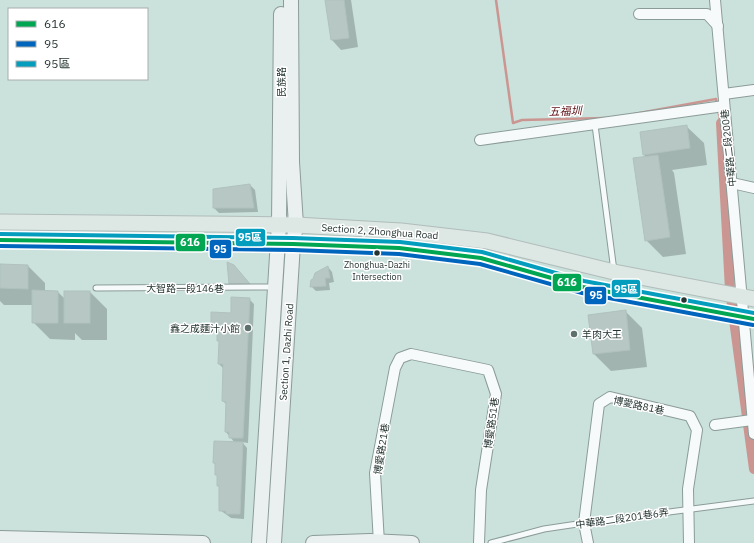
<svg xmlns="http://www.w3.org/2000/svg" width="754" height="543" viewBox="0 0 754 543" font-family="'IBM Plex Sans','Noto Sans TC',sans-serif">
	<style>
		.shadow { fill: #0003 }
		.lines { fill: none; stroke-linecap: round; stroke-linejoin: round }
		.stream { stroke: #cb9692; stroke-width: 2.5 }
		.canal { stroke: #cb9692; stroke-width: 10 }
		.building { fill: #b7c8c4; stroke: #b0c1be }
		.lane-casing { stroke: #8b9c98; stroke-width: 7 }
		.street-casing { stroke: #8b9c98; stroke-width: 12 }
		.secondary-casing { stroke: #8b9c98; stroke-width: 16 }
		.primary-casing { stroke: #b1bdba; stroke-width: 17 }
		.lane { stroke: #f7fafa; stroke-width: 5 }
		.street { stroke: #f7fafa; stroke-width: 10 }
		.secondary { stroke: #eaf0f0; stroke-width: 14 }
		.primary { stroke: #dde7e4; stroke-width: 15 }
		.bus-1-casing { stroke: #fff; stroke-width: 7 }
		.bus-2-casing { stroke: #fff; stroke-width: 7 }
		.bus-3-casing { stroke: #fff; stroke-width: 7 }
		.bus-1 { stroke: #00a651; stroke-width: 4 }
		.bus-2 { stroke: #0065bd; stroke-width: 4 }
		.bus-3 { stroke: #049dbe; stroke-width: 4 }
		.bus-dot { fill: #243431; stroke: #fff; stroke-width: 1.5 }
		.poi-dot { fill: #5e716d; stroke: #fff; stroke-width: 1.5 }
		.labels { text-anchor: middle; stroke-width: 3; stroke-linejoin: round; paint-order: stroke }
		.bus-label { font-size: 9px; fill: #243431; stroke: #fff }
		.street-label { font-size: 10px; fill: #243431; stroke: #fff }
		.poi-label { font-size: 10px; fill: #243431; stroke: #fff; text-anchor: end }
		.water-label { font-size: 11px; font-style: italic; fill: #5c0f13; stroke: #fff }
		.line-badge { stroke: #fff; stroke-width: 1.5 }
		.badge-label { font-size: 11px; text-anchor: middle; font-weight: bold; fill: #fff }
	</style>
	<rect width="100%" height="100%" fill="#cbe1dc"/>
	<g class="shadow">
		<path d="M326,0h25l7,47 -17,3 -9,-10z"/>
		<path d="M686,126l18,17 3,22 -35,5 2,3 12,81 -23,3 -17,-17v-83l-2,-2 -3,-22z"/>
		<path d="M250,185l5,5 3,22 -39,1 -5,-5z"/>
		<path d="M0,265l28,1 17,17v8l13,1 7,7 25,-7 17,17v31h-25l-7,-7v7l-25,-1 -17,-17v-17h-29l-4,-4z"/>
		<path d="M328,267l4,5 2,10 -5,1 1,7 -14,1 -5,-5 5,-12z"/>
		<path d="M244,277l11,13h-18l-7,-6z"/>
		<path d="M249,299l5,5 -6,139 -6,-1 5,6 -3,71 -13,-1 -11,-8v-22l-2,-2v-9l-2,-3v-9l-2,-2 21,-20 -9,-11 1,-27 -4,-4 1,-32 -5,-5 1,-21 -2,-3v-10l-6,-5 20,-11z"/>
		<path d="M625,311l17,17 5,39 -36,4 -17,-17 -4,-39z"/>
	</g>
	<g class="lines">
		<g class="stream">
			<path d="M496,0l17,123 9,-3 83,-2"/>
			<path d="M718,110l3,13"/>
			<path d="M634,114l82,-15 1,6"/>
		</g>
		<path class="canal" d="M721,123l9,167 24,179"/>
	</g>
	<g class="building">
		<path d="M325,0h19l5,38 -18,2z"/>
		<path d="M687,125l3,23 -47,7 -3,-23z"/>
		<path d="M658,155l12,82 -25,4 -12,-83z"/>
		<path d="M250,184l4,24h-41v-19z"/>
		<path d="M227,262l7,3 16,19h-21z"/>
		<path d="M0,264l28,1v24l-28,-1z"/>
		<path d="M328,266l2,12h-5l1,8 -16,1 1,-7 2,-1 2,-6z"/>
		<path d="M32,290l26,1v32h-26z"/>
		<rect x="64" y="291" width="26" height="32"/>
		<path d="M231,297l19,1 -7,140h-14v-6h-4l1,-30 -4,-1 1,-37h-5l1,-23h-2v-15h-6v-14l20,1z"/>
		<path d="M626,310l4,40 -37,4 -5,-39z"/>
		<path d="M214,441l29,1 -3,72h-14v-3h-7v-25h-2v-11h-2v-12h-2z"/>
	</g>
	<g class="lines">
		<g class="lane-casing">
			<g id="lane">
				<path d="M595,125l19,146"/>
				<path d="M96,288l178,-1"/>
				<path d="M491,543l53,-14 40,-6 170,-22"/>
			</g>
		</g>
		<g class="street-casing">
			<g id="street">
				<path d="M715,0l39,434"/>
				<path d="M639,14h68l11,12"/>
				<path d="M724,94l30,-4"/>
				<path d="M480,140l244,-34"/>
				<path d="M732,183l22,5"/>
				<path d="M715,425l37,-5"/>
				<path d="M379,543l-4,-70 20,-105 5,-10 11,-4 77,16 8,24 -15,96 -2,53"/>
				<path d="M588,543l-4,-20 15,-119 11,-7 80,19 7,14 -9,59 1,54"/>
			</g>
		</g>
		<g class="secondary-casing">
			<g id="secondary">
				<path d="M0,538l203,5"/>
				<path d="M259,543l20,-319 2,-210"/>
				<path d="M274,543l19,-299 3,-19 -4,-63 -1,-162"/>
				<path d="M313,543l57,-2 42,2"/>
			</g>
		</g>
		<g class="primary-casing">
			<g id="primary">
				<path d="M0,222l296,3 105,6 86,10 127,31 140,27"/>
				<path d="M0,240l293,4 106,4 82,10 102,29 171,32"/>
			</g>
		</g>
		<use href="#lane" class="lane"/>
		<use href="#street" class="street"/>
		<use href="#secondary" class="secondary"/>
		<use href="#primary" class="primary"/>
		<g class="bus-1-casing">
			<path id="bus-1" d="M0,240l293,4 106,4 82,10 102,29 171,32"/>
		</g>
		<g class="bus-2-casing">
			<path id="bus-2" d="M0,246l293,4 106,4 81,10 102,29 171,32"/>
		</g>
		<g class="bus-3-casing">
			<path id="bus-3" d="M0,234l293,4 107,4 82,10 102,29 170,32"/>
		</g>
		<use href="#bus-1" class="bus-1"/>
		<use href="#bus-2" class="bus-2"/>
		<use href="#bus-3" class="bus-3"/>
	</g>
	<g class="bus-dot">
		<circle cx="377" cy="253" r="3.5"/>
		<circle cx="684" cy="300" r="3.5"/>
	</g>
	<g class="poi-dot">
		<circle cx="248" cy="328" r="4"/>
		<circle cx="574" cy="334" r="4"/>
	</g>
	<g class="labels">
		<g class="bus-label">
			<text x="377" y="268">Zhonghua-Dazhi<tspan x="377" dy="12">Intersection</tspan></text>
		</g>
		<g class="street-label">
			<text transform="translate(281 82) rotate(-90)" y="4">民族路</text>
			<text transform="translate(728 148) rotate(-96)" y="4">中華路二段200巷</text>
			<text transform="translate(380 231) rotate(4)" y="4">Section 2, Zhonghua Road</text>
			<text x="185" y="292">大智路一段146巷</text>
			<text transform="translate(286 352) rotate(-86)" y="4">Section 1, Dazhi Road</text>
			<text transform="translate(639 405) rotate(12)" y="4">博愛路81巷</text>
			<text transform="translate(491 423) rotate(-82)" y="4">博愛路51巷</text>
			<text transform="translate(381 449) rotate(-81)" y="4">博愛路21巷</text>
			<text transform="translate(622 518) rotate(-8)" y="4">中華路二段201巷6弄</text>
		</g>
		<g class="poi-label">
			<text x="240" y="332">鑫之成麵汁小館</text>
			<text x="582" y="338" text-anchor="start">羊肉大王</text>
		</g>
		<g class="water-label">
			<text transform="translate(565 111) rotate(-2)" y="4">五福圳</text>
		</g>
	</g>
	<g class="line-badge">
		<rect x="235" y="228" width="31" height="19" rx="4" fill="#049dbe"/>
		<rect x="175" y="233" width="31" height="19" rx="4" fill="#00a651"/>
		<rect x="209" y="239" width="23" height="20" rx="4" fill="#0065bd"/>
		<rect x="552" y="273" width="30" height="19" rx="4" fill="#00a651"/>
		<rect x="611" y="279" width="30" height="19" rx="4" fill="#049dbe"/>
		<rect x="584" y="286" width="23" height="19" rx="4" fill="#0065bd"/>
	</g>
	<g class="badge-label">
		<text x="250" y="241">95區</text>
		<text x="190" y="246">616</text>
		<text x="220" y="253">95</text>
		<text x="567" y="286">616</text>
		<text x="626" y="293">95區</text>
		<text x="596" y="299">95</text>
	</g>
	<rect x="8" y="8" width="140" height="72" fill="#ffffff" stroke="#a7aead"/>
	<rect x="16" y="21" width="20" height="6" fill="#00a651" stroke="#a7aead"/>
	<text x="44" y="28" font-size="12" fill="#243431">616</text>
	<rect x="16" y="41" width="20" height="6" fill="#0065bd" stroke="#a7aead"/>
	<text x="44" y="48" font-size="12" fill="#243431">95</text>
	<rect x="16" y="61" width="20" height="6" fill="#049dbe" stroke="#a7aead"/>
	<text x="44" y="68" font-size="12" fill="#243431">95區</text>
</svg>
